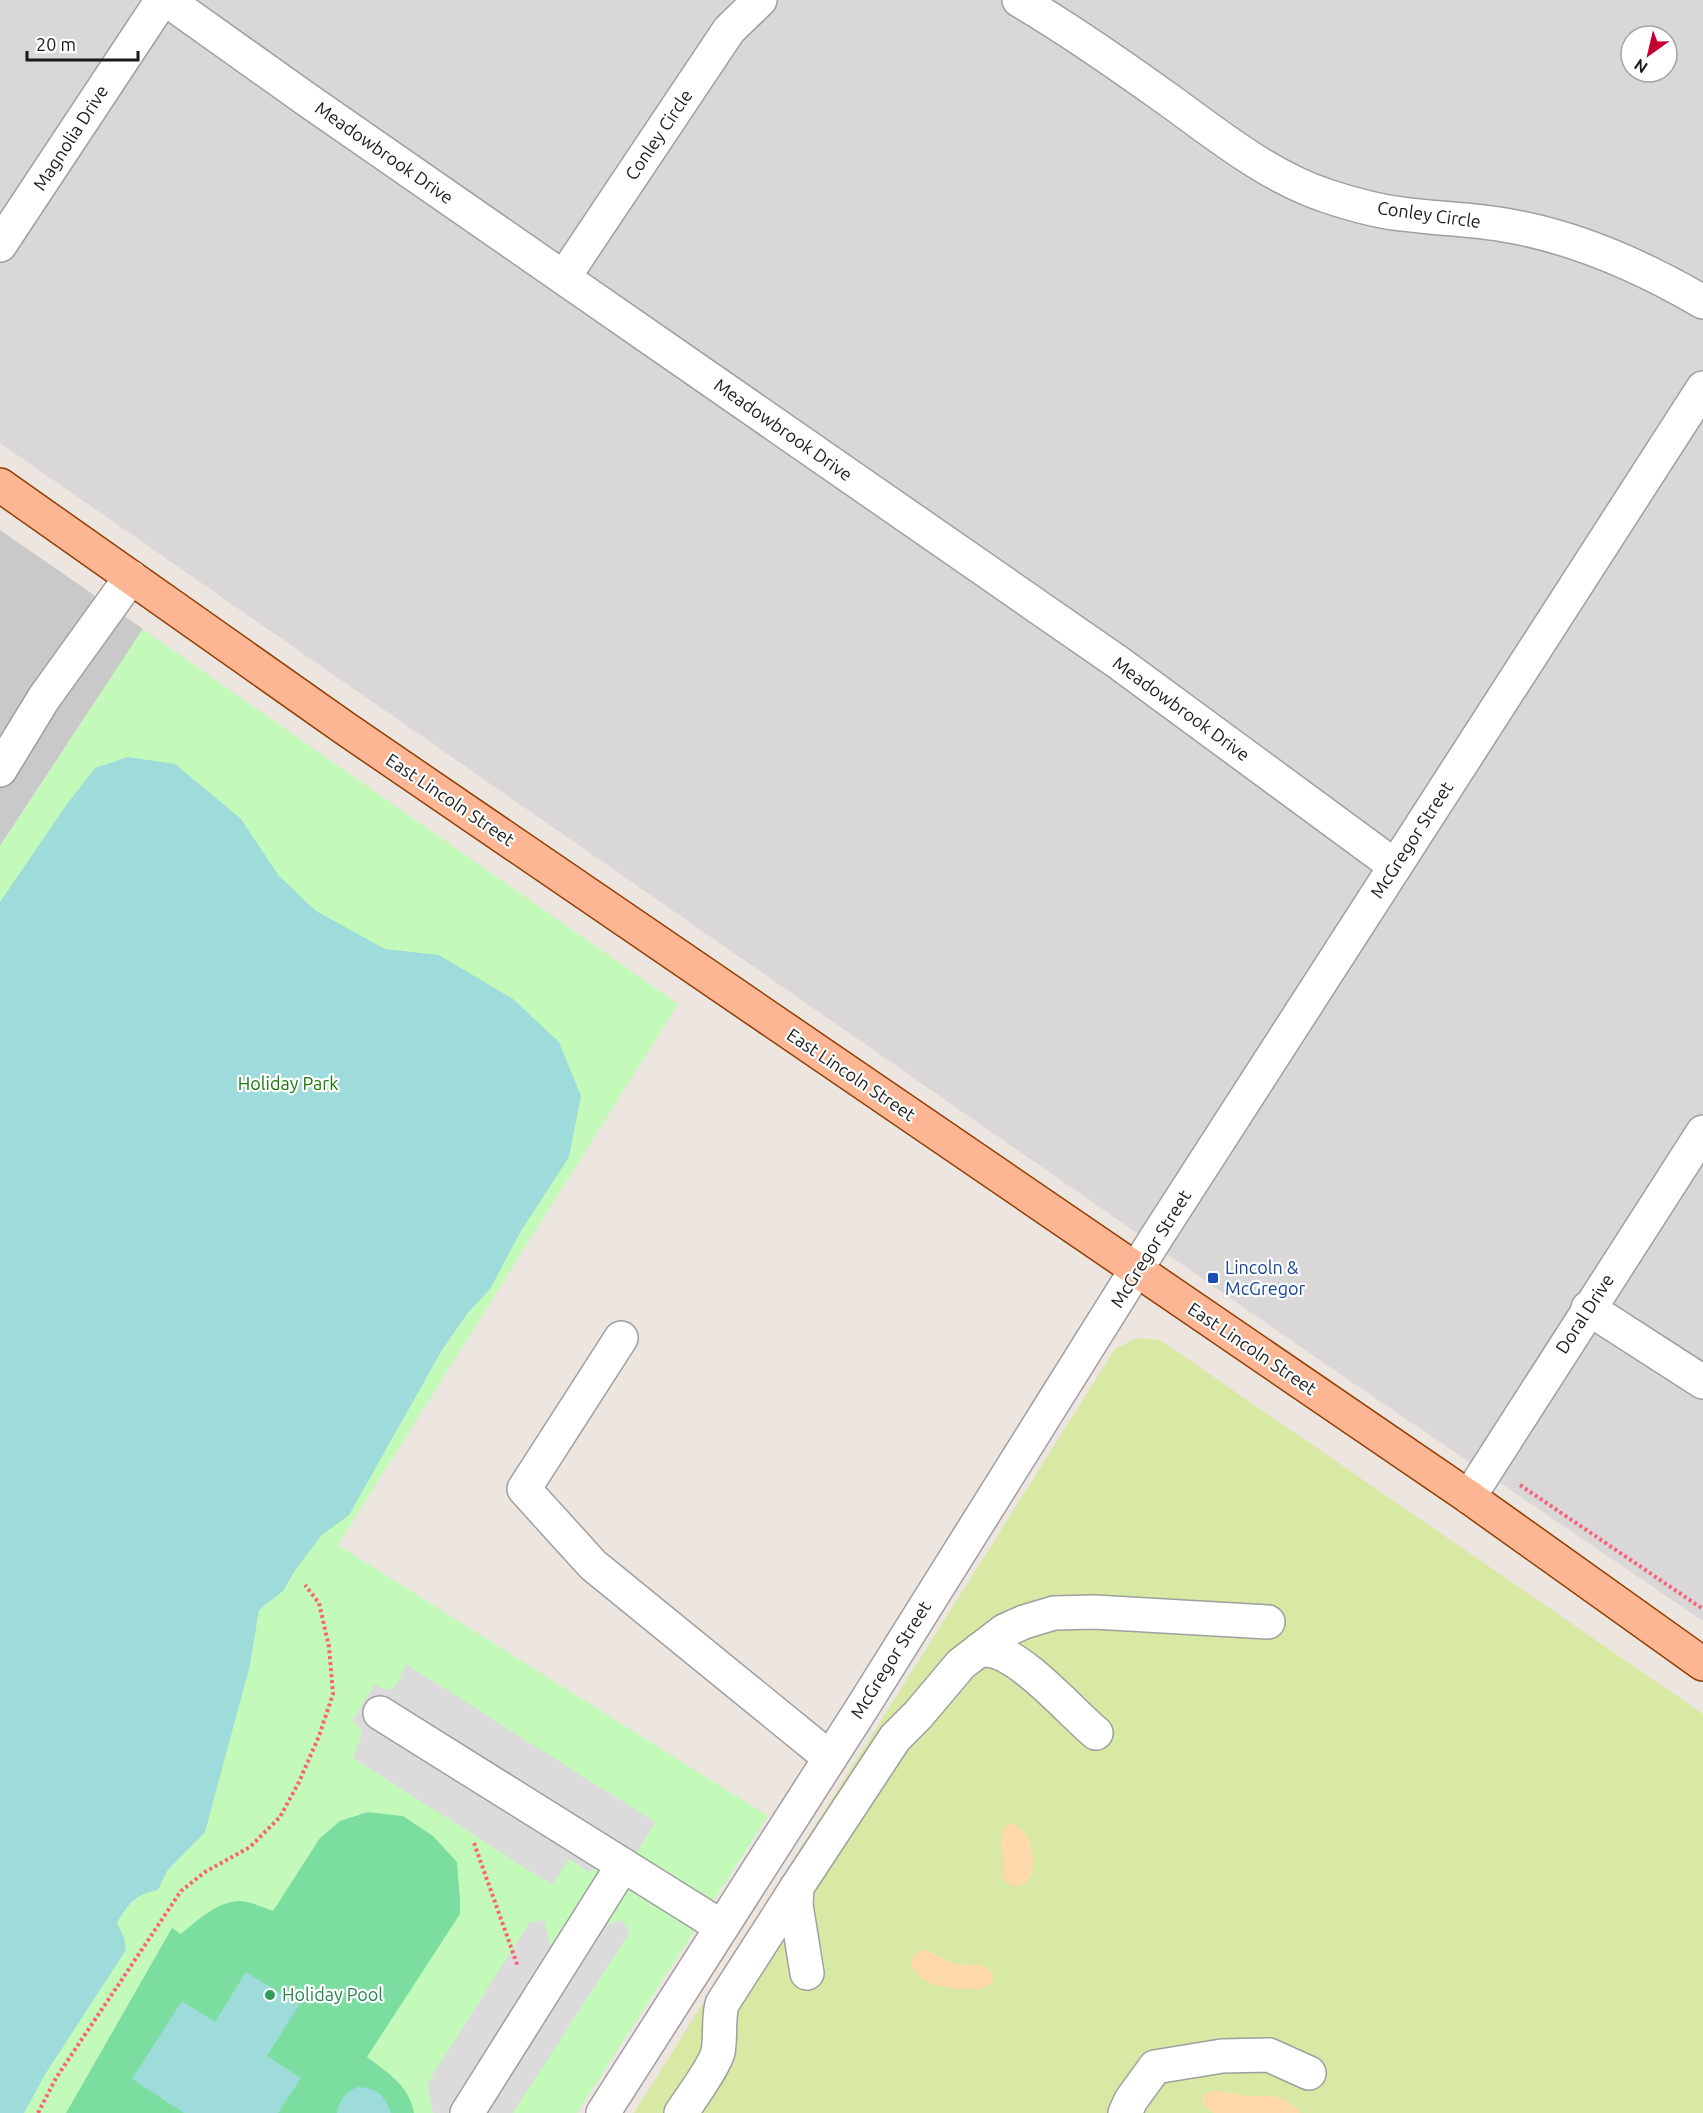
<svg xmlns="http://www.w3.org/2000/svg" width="1703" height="2113" viewBox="0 0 1703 2113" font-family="Ubuntu,sans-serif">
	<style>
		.residential { fill: #d9d7d8; fill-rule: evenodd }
		.religious { fill: #c9c9c9 }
		.grass { fill: #d7e9a3 }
		.sand { fill: #ffd9ab }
		.park { fill: #c4fab9 }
		.pitch { fill: #7bdea0 }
		.parking { fill: #dbdbdb }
		.water { fill: #9edcdb }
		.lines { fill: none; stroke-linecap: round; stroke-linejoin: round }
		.minor-casing { stroke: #9f9f9f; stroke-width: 36 }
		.major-casing { stroke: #913e00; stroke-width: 36 }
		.path { stroke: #fc6277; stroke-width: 4; stroke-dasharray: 3 3; stroke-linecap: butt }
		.minor { stroke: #fff; stroke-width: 33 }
		.major { stroke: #fdb694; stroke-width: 33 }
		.transit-dot { fill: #1a4fb4; stroke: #fff; stroke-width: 2 }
		.leisure-dot { fill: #2e9e5b; stroke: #fff; stroke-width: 2 }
		.labels { text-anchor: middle; stroke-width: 4.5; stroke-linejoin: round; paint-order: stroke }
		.street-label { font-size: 18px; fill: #1b1b1b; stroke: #fff }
		.park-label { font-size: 18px; fill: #1b7809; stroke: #fff }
		.transit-label { font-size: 18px; fill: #164399; stroke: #fff; text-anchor: start }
		.leisure-label { font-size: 18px; fill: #27864d; stroke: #fff; text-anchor: start }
	</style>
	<rect width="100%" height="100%" fill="#ede5df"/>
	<path class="residential" d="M0,0h1703v1621l-369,-251 -1334,-927zM1631,36h36v36h-36z"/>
	<path class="religious" d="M0,530l143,99 -143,217z"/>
	<path class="grass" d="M1137,1338l23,2 543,374v399h-1069l481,-764z"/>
	<g class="sand">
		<path d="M1007,1824c31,-4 38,79 0,59 -8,-8 -3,-12 -4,-22 -1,-14 -5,-24 4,-37z"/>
		<path d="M926,1950l29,14 27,1 11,9 -1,9c-12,12 -57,5 -70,-4 -5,-4 -9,-9 -11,-15 2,-10 6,-13 15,-14z"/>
		<path d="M1213,2091c11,-1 19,3 30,4 28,4 34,-7 58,18h-87l-8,-5 -4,-6 3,-8z"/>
	</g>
	<path class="park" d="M143,629l535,375 -340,541 430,271 -191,297h-577v-1267z"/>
	<path class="pitch" d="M368,1812l35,4 30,20 24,26 3,37v15l-93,143c21,16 42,28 47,56h-348l106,-185 9,6c17,-14 42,-38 66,-32 9,2 18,6 26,9l47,-73 20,-17z"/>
	<g class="parking">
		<path d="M406,1664l249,158 -17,29 -50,21 -19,-13 -17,26 -199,-127 9,-24 -4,-9 -6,-4 23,-37 8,5h9l6,-8z"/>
		<path d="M544,1920l6,24 4,1 36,-16 31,-9 9,12 -117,181h-80l-6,-29 102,-161z"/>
	</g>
	<g class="water">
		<path d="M128,757l47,7 66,55 38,57 37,35 69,38 54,6 74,44 46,43 22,54 -12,61 -48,74 -31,58 -23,25 -25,36 -93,165 -27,20 -26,34 -13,22 -24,19 -9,55 -45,167 -38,39 -9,19c-23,4 -30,14 -41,33l7,14 2,13 -80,123 -22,40h-24v-1211l67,-98 28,-36z"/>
		<path d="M246,1972l53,33 -32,51 34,22 -23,35h-94l-52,-34 50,-78 33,21z"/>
		<path d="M358,2087c19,1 27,8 33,26h-54c2,-13 9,-22 21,-26z"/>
	</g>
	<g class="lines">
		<g class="minor-casing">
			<g id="minor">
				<path d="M167,0l139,99 813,564 276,203"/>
				<path d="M1019,0c53,31 104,67 154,103 48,35 97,74 154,93 21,7 54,16 75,18 36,5 73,5 108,12 68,12 133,41 193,76"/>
				<path d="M0,245l162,-245"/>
				<path d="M564,277l165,-247 31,-30"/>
				<path d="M0,770l44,-72 87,-121"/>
				<path d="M1588,1308l115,74"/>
				<path d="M621,1338l-97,151 69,76 237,193"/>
				<path d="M1469,1497l234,-365"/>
				<path d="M979,1650c4,0 10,0 14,1 30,6 78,61 103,82"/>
				<path d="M380,1713l342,214"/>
				<path d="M807,1973l-11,-68 1,-18 98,-149 23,-23 43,-51 43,-33 20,-9 30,-9 40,-1 174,10"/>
				<path d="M467,2113l156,-248"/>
				<path d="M603,2113l259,-405 294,-470 547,-850"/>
				<path d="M681,2113c9,-13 34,-48 37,-61 3,-16 0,-32 4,-48l75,-117"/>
				<path d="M1125,2113l6,-13 24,-33 67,-11 47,-1 40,18"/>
			</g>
		</g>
		<g class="major-casing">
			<path id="major" d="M0,485l346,244 1123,768 234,167"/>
		</g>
		<g class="path">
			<path d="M1520,1485l183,124"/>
			<path d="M474,1843l44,124"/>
			<path d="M38,2113l18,-35 125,-187 24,-19 45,-25 30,-30 19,-35 20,-46 14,-42 -4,-47 -10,-44 -14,-18"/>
		</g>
		<use href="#minor" class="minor"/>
		<use href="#major" class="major"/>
	</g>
	<rect class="transit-dot" x="1207" y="1272" width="12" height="12" rx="3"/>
	<circle class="leisure-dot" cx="270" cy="1995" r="6"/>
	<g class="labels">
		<g class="street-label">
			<text transform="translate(659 135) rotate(-56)" y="6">Conley Circle</text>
			<text transform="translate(71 138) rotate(-57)" y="6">Magnolia Drive</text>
			<text transform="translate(384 153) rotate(35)" y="6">Meadowbrook Drive</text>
			<text transform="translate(1429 215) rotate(8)" y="6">Conley Circle</text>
			<text transform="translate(783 430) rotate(35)" y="6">Meadowbrook Drive</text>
			<text transform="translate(1181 709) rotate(36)" y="6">Meadowbrook Drive</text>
			<text transform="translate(450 800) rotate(34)" y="6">East Lincoln Street</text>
			<text transform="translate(1412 840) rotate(-57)" y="6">McGregor Street</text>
			<text transform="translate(851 1075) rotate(34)" y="6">East Lincoln Street</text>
			<text transform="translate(1151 1249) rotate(-58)" y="6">McGregor Street</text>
			<text transform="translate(1585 1314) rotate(-57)" y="6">Doral Drive</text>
			<text transform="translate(1252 1349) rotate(34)" y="6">East Lincoln Street</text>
			<text transform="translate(891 1660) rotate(-58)" y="6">McGregor Street</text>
		</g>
		<g class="park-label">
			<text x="288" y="1090">Holiday Park</text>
		</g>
		<g class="transit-label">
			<text x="1225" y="1274">Lincoln &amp;<tspan x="1225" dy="21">McGregor</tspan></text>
		</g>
		<g class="leisure-label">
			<text x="282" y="2001">Holiday Pool</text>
		</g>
	</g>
	<g transform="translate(1649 54) rotate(214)"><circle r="28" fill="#ffffff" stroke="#a4a4a4" stroke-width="1.5"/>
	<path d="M0-4.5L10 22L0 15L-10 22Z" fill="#c50030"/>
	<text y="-9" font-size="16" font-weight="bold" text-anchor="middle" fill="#1b1b1b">N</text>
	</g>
	<path d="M27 51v9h111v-9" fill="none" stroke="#1b1b1b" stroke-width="3"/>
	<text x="36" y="51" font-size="18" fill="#1b1b1b" stroke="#ffffff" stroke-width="4.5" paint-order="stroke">20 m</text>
</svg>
